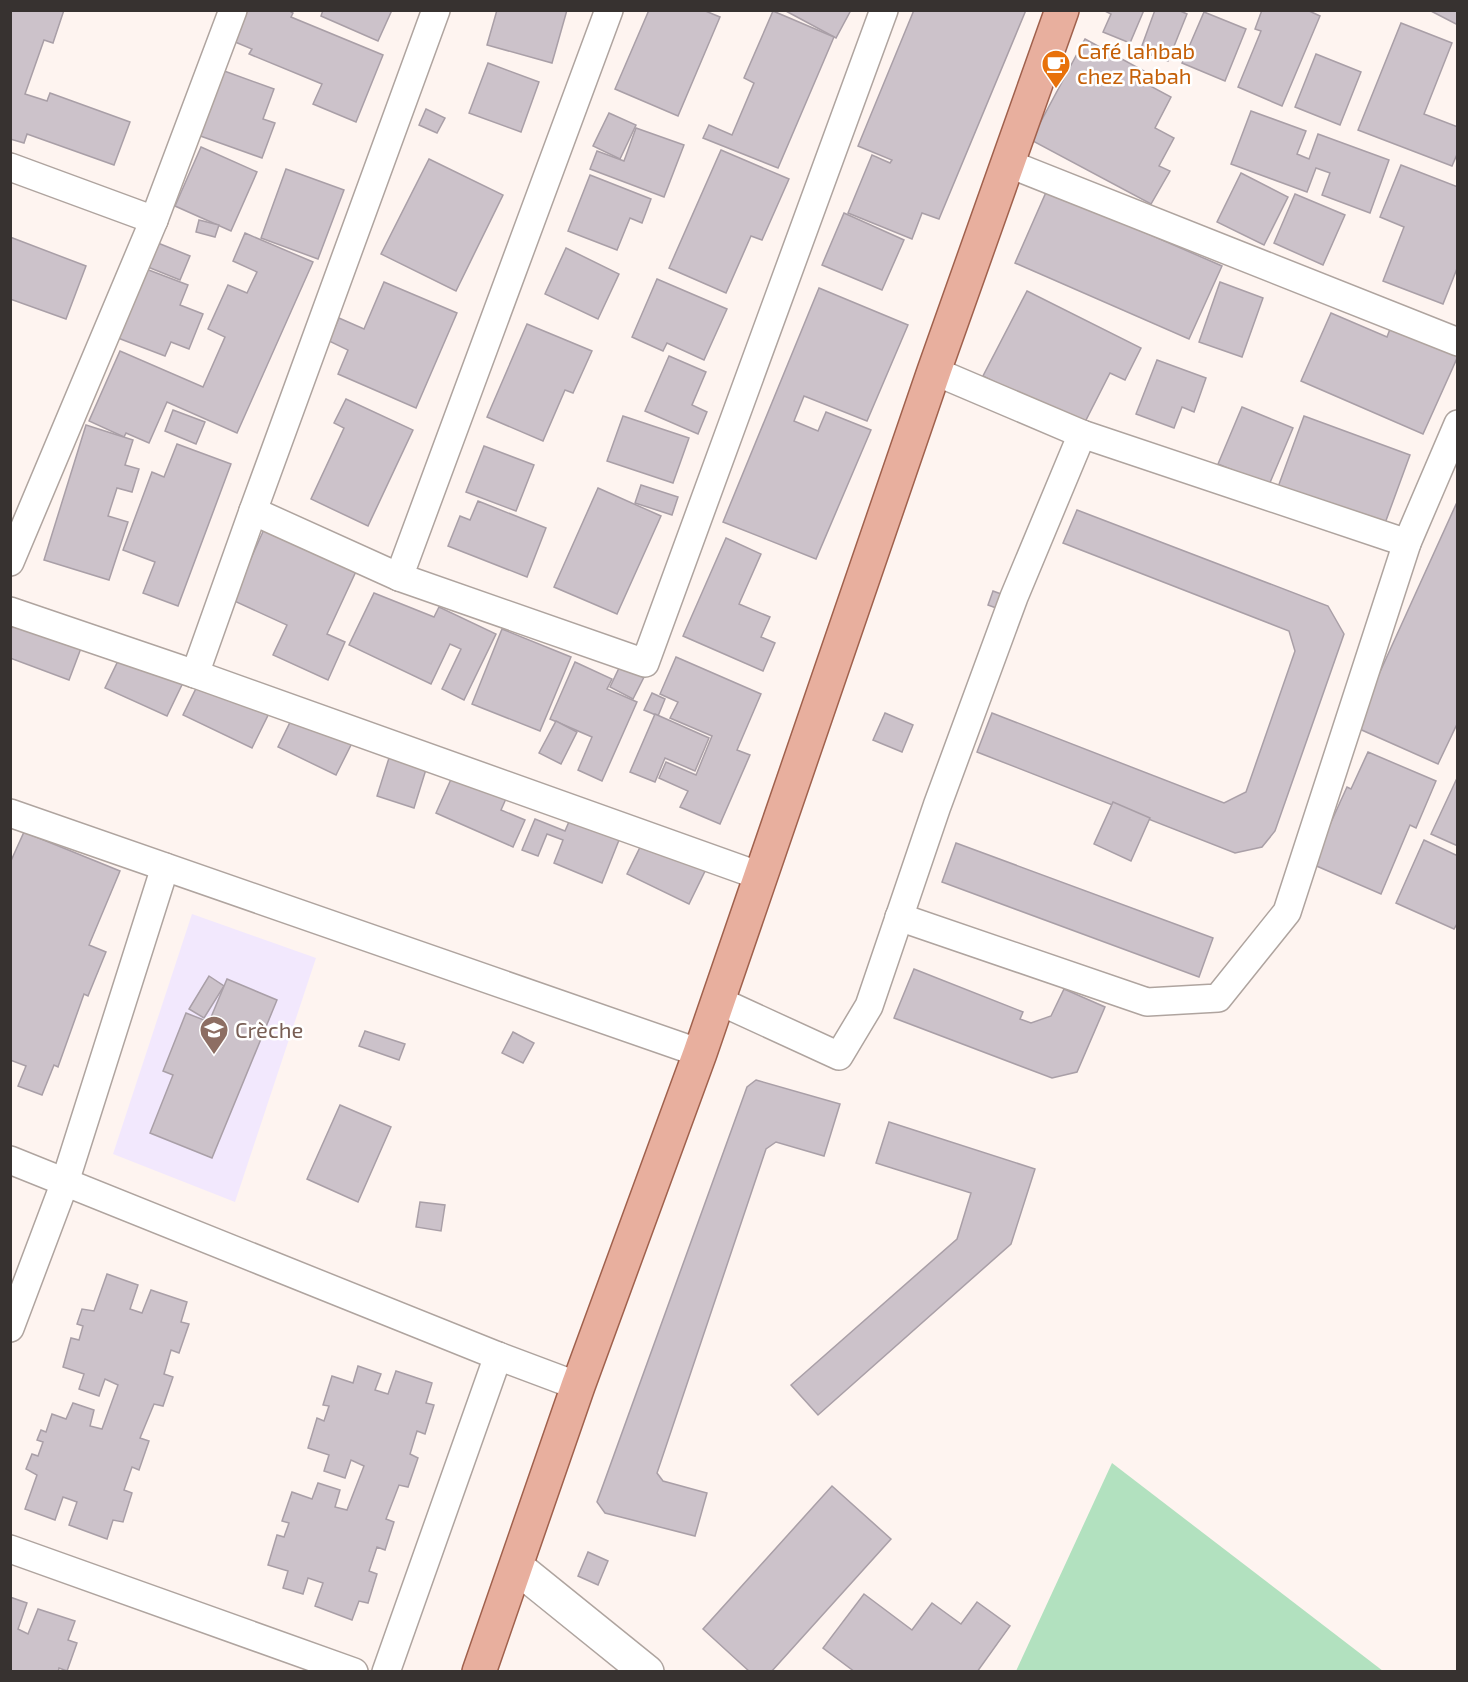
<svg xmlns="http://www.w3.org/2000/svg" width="1468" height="1682" viewBox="0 0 1468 1682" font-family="'Exo 2',sans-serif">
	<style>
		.education { fill: #f2e8fd }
		.green { fill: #b2e1bf }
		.building { fill: #ccc2ca; stroke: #a99fa7; stroke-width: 1.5 }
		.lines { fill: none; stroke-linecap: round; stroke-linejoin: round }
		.street-casing { stroke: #afa49f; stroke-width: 30 }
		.secondary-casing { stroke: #afa49f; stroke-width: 36 }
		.primary-casing { stroke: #a0614d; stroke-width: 36 }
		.street { stroke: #fff; stroke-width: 27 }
		.secondary { stroke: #fff; stroke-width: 33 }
		.primary { stroke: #e8af9e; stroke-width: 33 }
		.labels { text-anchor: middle; stroke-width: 5; stroke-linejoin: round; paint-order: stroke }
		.food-label { font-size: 22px; fill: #c56008; stroke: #fff; text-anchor: start }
		.education-label { font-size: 22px; fill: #785e54; stroke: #fff; text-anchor: start }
	</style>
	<rect width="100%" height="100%" fill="#fef4f0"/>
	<path class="education" d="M192,914l124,44 -81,244 -122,-48z"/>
	<path class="green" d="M1112,1463l271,208h-367z"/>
	<g class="building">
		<path d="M10,10h54l-11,33 -9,-3 -19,54 22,7 3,-8 80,29 -16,43 -87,-31 -3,9 -14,-4z"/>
		<path d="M240,10h48l5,3 -2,4 92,38 -27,67 -43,-18 9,-20 -73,-30 3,-5 -24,-10z"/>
		<path d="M323,10h69l-14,31 -57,-25z"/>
		<path d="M497,10h70l-15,53 -65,-18z"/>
		<path d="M649,10h54l17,7 -42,99 -63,-27z"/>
		<path d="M784,10h67l-15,28z"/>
		<path d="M914,10h112l-87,209 -17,-6 -10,26 -64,-26 24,-58 18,8 2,-3 -34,-14z"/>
		<path d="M1103,10h41l-14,33 -27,-11 8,-18z"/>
		<path d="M1155,10h23l9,4 -19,47 -28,-10z"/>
		<path d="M1262,10h45l13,6 -38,90 -44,-19 23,-56 -6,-2z"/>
		<path d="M1429,10h29v15z"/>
		<path d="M773,11l61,26 -56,131 -75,-30 6,-13 23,10 22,-52 -10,-5z"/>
		<path d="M1204,12l42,17 -21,52 -43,-18z"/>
		<path d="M1401,23l51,20 -28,71 34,13v25l-6,14 -94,-36z"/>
		<path d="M1085,39l59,32 -5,9 32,17 -16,31 19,10 -15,28 11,5 -19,33 -120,-64z"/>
		<path d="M1316,54l45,18 -21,53 -45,-18z"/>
		<path d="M488,63l51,19 -18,50 -52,-19z"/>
		<path d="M216,68l58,21 -11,30 12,4 -13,35 -70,-25z"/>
		<path d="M426,109l19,9 -8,15 -18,-8z"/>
		<path d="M1251,111l55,20 -9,23 12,5 9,-25 71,26 -19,53 -48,-18 8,-22 -14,-5 -9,24 -76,-28z"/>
		<path d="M609,113l27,12 -16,34 -27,-13z"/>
		<path d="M636,128l48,17 -20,52 -74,-28 7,-18 27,10z"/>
		<path d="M201,147l56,25 -26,59 -56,-25z"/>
		<path d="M721,150l68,29 -27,61 -11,-4 -25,57 -57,-25z"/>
		<path d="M429,159l74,36 -47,96 -75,-37z"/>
		<path d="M1401,165l57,22v79l-15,38 -60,-23 21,-54 -24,-10z"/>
		<path d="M286,169l58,21 -26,69 -57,-21z"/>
		<path d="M1241,173l47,24 -24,48 -47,-23z"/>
		<path d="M590,175l61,24 -9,24 -12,-5 -13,32 -49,-19z"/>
		<path d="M1047,190l175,76 -33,73 -174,-76z"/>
		<path d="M1295,194l50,21 -22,50 -49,-22z"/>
		<path d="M844,213l60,27 -22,50 -60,-25z"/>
		<path d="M199,220l20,5 -4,12 -19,-5z"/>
		<path d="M245,233l68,29 -76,171 -70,-31 -18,41 -23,-10 -2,4 -35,-16 31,-70 83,36 22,-50 -17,-8 20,-44 19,8 10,-21 -24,-11z"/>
		<path d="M10,237l76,29 -20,53 -56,-20z"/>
		<path d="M153,241l37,15 -10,24 -37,-15z"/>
		<path d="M566,248l53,26 -21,45 -53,-25z"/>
		<path d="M146,269l42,16 -8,20 23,9 -14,35 -18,-7 -6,14 -47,-18z"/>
		<path d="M657,279l70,30 -23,51 -37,-17 -4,8 -31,-14z"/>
		<path d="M384,282l73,31 -41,95 -78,-34 10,-24 -19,-9 10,-23 25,11z"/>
		<path d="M1220,282l43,16 -21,59 -43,-15z"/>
		<path d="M819,288l89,37 -41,96 -63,-25 -10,25 24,10 8,-19 45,18 -55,129 -93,-37z"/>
		<path d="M1027,291l114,57 -16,32 -15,-7 -27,53 -100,-50z"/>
		<path d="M1331,313l56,24 6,-16 65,28v7l-35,78 -122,-53z"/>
		<path d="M527,324l65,27 -19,42 -8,-3 -22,51 -56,-24z"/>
		<path d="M669,356l37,16 -14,33 15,7 -9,22 -53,-23z"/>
		<path d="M1157,360l49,18 -12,34 -12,-5 -8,21 -38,-14z"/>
		<path d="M346,399l67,31 -45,96 -57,-27 33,-71 -10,-5z"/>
		<path d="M1242,407l51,21 -24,57 -51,-21z"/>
		<path d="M173,410l32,12 -9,22 -31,-13z"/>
		<path d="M623,416l66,22 -16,45 -66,-22z"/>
		<path d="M1304,416l106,39 -26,71 -106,-39z"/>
		<path d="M86,425l47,15 -8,25 14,4 -7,23 -15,-4 -9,28 20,6 -19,58 -65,-20z"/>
		<path d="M177,444l54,20 -53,142 -35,-13 12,-31 -32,-12 29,-78 12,5z"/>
		<path d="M484,446l50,19 -18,46 -50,-19z"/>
		<path d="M641,485l37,12 -6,18 -37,-12z"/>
		<path d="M598,488l63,28 -44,98 -63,-27z"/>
		<path d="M1458,500v222l-20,42 -83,-37z"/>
		<path d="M478,501l68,27 -19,49 -79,-31 12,-30 10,4z"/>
		<path d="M1077,510l251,96 16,28 -69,197 -13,16 -27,6 -258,-101 15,-39 232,90 22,-11 49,-141 -6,-20 -226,-88z"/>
		<path d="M266,525l92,42 -31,67 18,8 -17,38 -55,-25 14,-30 -55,-25z"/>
		<path d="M726,538l35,16 -22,50 31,13 -9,20 14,6 -12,28 -80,-35z"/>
		<path d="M993,591l19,7 -5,14 -19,-7z"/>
		<path d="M374,593l60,24 5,-10 57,27 -32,66 -22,-11 19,-40 -11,-5 -19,40 -82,-39z"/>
		<path d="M19,610l67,25 -17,45 -59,-22v-26z"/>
		<path d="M502,629l69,28 -31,74 -68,-27z"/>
		<path d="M128,640l62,28 -23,48 -62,-28z"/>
		<path d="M676,657l85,37 -24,56 13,5 -30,69 -40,-17 8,-16 -29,-13 7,-16 30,13 16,-39 -42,-18 8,-16 -18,-8z"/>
		<path d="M575,662l37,17 -5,10 30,13 -35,79 -24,-11 14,-33 -42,-18z"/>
		<path d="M208,664l69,33 -25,51 -69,-33z"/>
		<path d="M620,666l24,11 -11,22 -23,-12z"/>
		<path d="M652,693l13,6 -7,17 -14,-6z"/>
		<path d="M299,704l58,29 -21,42 -58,-28z"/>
		<path d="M885,713l28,12 -11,27 -29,-12z"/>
		<path d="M655,714l54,24 -14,33 -30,-13 -10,24 -25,-10z"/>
		<path d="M556,721l21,11 -16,32 -22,-11z"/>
		<path d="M395,739l37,11 -18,58 -37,-12z"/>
		<path d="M1368,752l68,29 -20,47 -6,-3 -29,69 -69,-30 35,-77 4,2z"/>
		<path d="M460,759l53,24 -12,27 24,10 -12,27 -77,-34z"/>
		<path d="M1458,776v70l-27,-12z"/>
		<path d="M1113,802l37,16 -19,43 -37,-17z"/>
		<path d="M574,810l49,20 -21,53 -48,-20 9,-23 -16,-6 -9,22 -16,-6 13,-31 30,12z"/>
		<path d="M24,832l96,39 -31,74 17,7 -18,44 -4,-2 -26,73 -4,-2 -12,30 -24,-9 8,-20 -16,-6v-197z"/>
		<path d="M646,835l62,30 -19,39 -62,-30z"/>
		<path d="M1424,840l34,16v66l-4,7 -58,-26z"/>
		<path d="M956,843l257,95 -14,39 -257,-95z"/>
		<path d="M914,969l109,43 -3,7 11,4 20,-7 13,-27 41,18 -28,65 -25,6 -158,-60z"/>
		<path d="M209,976l15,10 -20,32 -15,-9z"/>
		<path d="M227,979l50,21 -65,158 -62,-25 23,-58 -10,-4 23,-58 23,9z"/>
		<path d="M365,1031l40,13 -6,16 -40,-14z"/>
		<path d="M513,1032l21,11 -11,20 -21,-10z"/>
		<path d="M756,1080l84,24 -16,52 -48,-14 -10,7 -109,324 6,8 44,12 -12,43 -90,-23 -8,-11 150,-415z"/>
		<path d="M340,1105l51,22 -33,75 -51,-23z"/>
		<path d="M889,1122l146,47 -24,75 -193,171 -27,-30 166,-146 14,-46 -95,-30z"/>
		<path d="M420,1202l25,3 -4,26 -25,-4z"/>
		<path d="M107,1274l31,11 -8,24 12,4 9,-23 36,12 -6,20 8,2 -10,29 -8,-3 -7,24 9,3 -10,29 -9,-2 -14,34 9,3 -10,29 -7,-3 -8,23 8,3 -9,29 -10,-2 -6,19 -38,-14 8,-23 -14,-5 -8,23 -30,-11 12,-34 -11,-6 6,-15 6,2 5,-14 -6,-2 4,-10 5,2 6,-18 14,5 7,-16 21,7 -4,16 12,3 16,-44 -13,-6 -6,17 -20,-7 5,-15 -21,-7 8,-29 8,2 4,-14 -6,-2 5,-15 12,2z"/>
		<path d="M358,1366l23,8 -6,16 13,4 8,-23 36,12 -6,20 8,2 -9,29 -8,-3 -7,23 8,4 -10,29 -9,-2 -13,34 8,3 -9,28 -8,-3 -8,24 8,3 -9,29 -9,-2 -7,19 -37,-14 8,-23 -15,-5 -5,16 -20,-6 5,-17 -20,-6 9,-30 7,2 5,-14 -7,-2 10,-29 20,7 6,-16 22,7 -5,17 12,3 17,-44 -13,-6 -6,18 -21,-7 5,-16 -21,-7 9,-30 7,3 5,-15 -6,-1 9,-29 21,7z"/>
		<path d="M832,1486l59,53 -120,133h-21l-47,-43z"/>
		<path d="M588,1552l20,9 -10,24 -20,-9z"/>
		<path d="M864,1594l48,36 20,-27 29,21 16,-22 33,24 -33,46h-122l-32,-24z"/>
		<path d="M10,1597l17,6 -9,26 10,5 10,-25 37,12 -7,19 9,3 -10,28 -8,-3 -1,4h-48z"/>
	</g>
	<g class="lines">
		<g class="street-casing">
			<g id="street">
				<path d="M609,10l-210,567 246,86 239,-653"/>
				<path d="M1007,163l451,179"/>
				<path d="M10,167l144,53"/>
				<path d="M1407,543l51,-119"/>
				<path d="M10,562l144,-342 79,-210"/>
				<path d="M399,577l-146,-66 183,-501"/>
				<path d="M10,611l185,63 58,-163"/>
				<path d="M195,674l565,202"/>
				<path d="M10,813l690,240"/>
				<path d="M899,917l248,85 71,-4 69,-86 120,-369 -325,-109"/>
				<path d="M717,1000l122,56 30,-50 68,-200 77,-209 68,-163 -148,-63"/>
				<path d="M10,1160l488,196 80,30"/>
				<path d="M10,1328l55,-146 100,-315"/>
				<path d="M10,1549l344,123"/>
				<path d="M386,1672l112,-316"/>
			</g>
		</g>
		<g class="secondary-casing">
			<path id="secondary" d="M517,1567l130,105"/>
		</g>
		<g class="primary-casing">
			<path id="primary" d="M479,1672l99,-286 122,-333 234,-682 128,-361"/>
		</g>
		<use href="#street" class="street"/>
		<use href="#secondary" class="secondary"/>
		<use href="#primary" class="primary"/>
	</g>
	<defs>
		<g id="cafe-pin" transform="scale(1.5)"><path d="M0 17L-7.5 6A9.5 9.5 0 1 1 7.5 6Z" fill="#e8710a" stroke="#fff"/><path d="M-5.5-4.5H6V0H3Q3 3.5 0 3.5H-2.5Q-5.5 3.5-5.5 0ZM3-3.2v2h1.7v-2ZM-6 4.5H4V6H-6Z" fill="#fff"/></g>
		<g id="school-pin" transform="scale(1.5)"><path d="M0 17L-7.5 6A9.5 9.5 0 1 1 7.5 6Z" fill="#8d6e63" stroke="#fff"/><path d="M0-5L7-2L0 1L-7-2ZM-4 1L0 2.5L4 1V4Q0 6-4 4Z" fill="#fff"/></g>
	</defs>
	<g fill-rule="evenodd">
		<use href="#cafe-pin" x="1056" y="64"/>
		<use href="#school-pin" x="214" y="1030"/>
	</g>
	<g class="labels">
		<g class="food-label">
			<text x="1077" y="59">Café lahbab<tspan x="1077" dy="25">chez Rabah</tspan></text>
		</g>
		<g class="education-label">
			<text x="235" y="1038">Crèche</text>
		</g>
	</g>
	<rect width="1468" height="1682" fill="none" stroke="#373230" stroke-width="24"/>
</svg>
